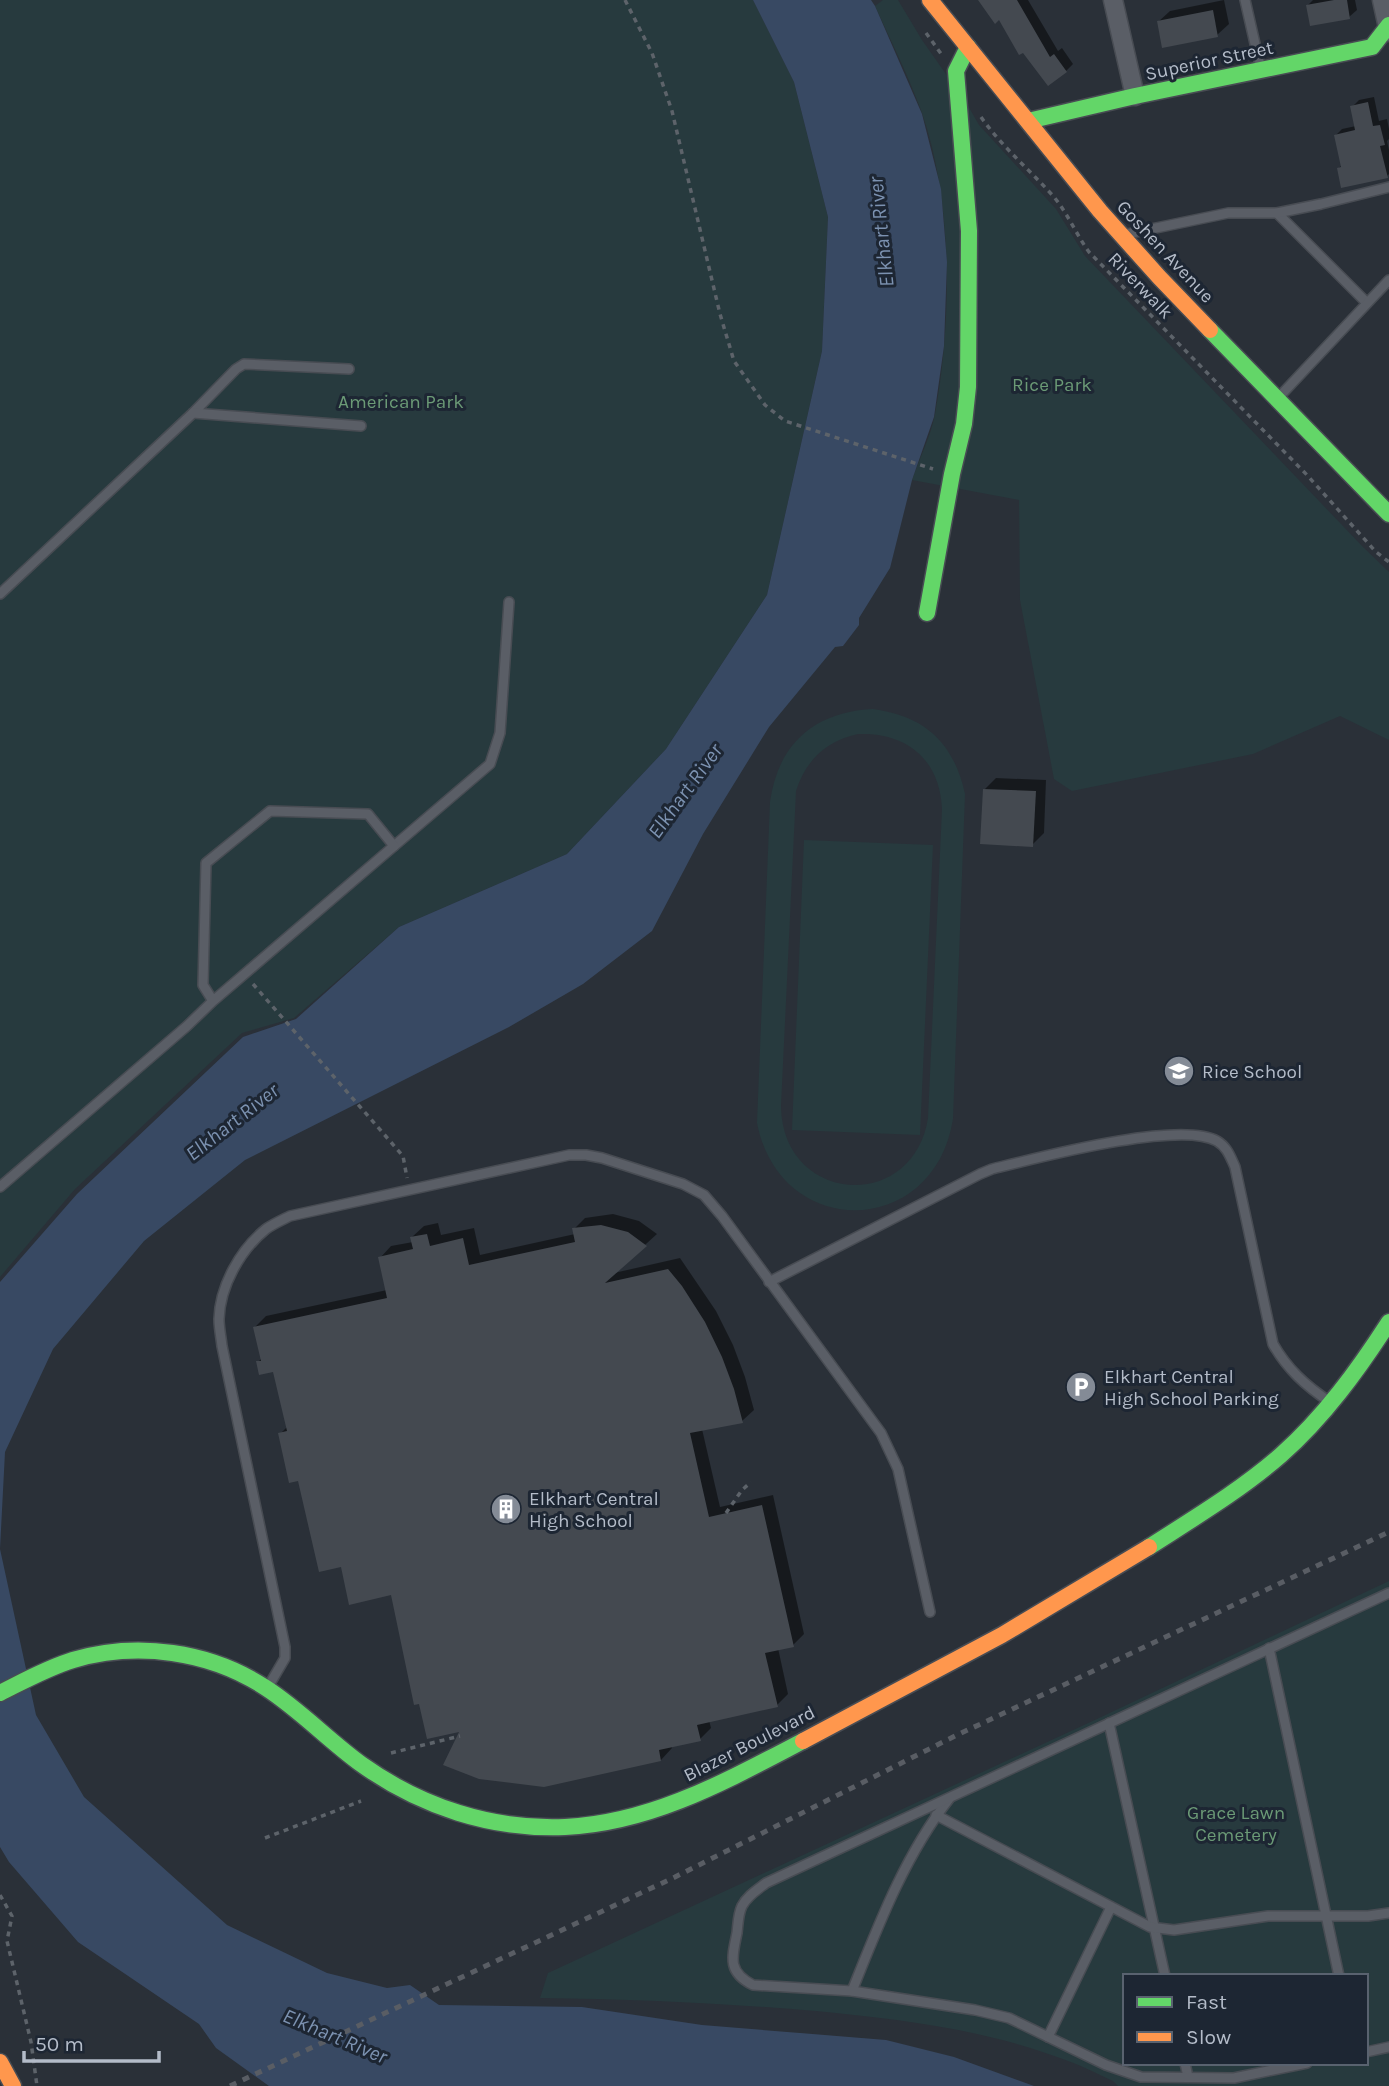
<svg xmlns="http://www.w3.org/2000/svg" width="1389" height="2086" viewBox="0 0 1389 2086" font-family="Karla,sans-serif">
	<style>
		.green { fill: #273a3e; fill-rule: evenodd }
		.water { fill: #384963 }
		.shadow { fill: #0007 }
		.building { fill: #444950 }
		.lines { fill: none; stroke-linecap: round; stroke-linejoin: round }
		.lane-casing { stroke: #484c53; stroke-width: 12 }
		.street-casing { stroke: #484c53; stroke-width: 21 }
		.fast-casing { stroke: #484c53; stroke-width: 19 }
		.slow-casing { stroke: #484c53; stroke-width: 19 }
		.path { stroke: #5d636a; stroke-width: 3.5; stroke-dasharray: 5 5; stroke-linecap: butt }
		.lane { stroke: #5a5e66; stroke-width: 9 }
		.street { stroke: #5a5e66; stroke-width: 18 }
		.fast { stroke: #63d668; stroke-width: 16 }
		.slow { stroke: #ff974d; stroke-width: 16 }
		.rail { stroke: #595d64; stroke-width: 5; stroke-dasharray: 7 7; stroke-linecap: butt }
		.labels { text-anchor: middle; stroke-width: 6; stroke-linejoin: round; paint-order: stroke }
		.street-label { font-size: 19px; fill: #b4bcc9; stroke: #1d2633 }
		.park-label { font-size: 19px; fill: #6b9a76; stroke: #1d2633 }
		.poi-label { font-size: 19px; fill: #b4bcc9; stroke: #1d2633; text-anchor: start }
		.water-label { font-size: 21px; font-style: italic; fill: #7c92b1; stroke: #1d2633 }
	</style>
	<rect width="100%" height="100%" fill="#2a3038"/>
	<g class="green">
		<path d="M0,0h753l41,82 34,135 -6,134 -55,244 -101,154 -99,105 -168,73 -105,91 -52,15 -167,156 -75,88z"/>
		<path d="M883,0h15l24,40 45,64 12,21 77,84 29,47 278,291 26,25v168l-49,-24 -87,38 -181,37 -18,-12 -34,-179 -1,-100 -107,-20c7,-21 19,-44 23,-66 17,-92 18,-212 -13,-301 -13,-36 -31,-72 -47,-107z"/>
		<path d="M873,709c52,7 81,34 92,85l-12,325c-19,120 -173,122 -196,4l13,-321c8,-58 44,-90 103,-93zM858,734c49,-2 82,26 84,75l-14,309c-15,96 -146,86 -147,-12l15,-315c10,-31 30,-50 62,-57z"/>
		<path d="M804,840l129,5 -13,290 -128,-5z"/>
		<path d="M1389,1581v505h-271l-5,-5c-17,-8 -35,-17 -53,-23 -78,-29 -162,-39 -244,-47 -92,-8 -184,-12 -276,-13l8,-25 549,-254zM1125,1976h241v87h-241z"/>
	</g>
	<path class="water" d="M753,0h118l4,6 47,108 19,75 6,73 -3,84 -10,71 -22,63 -22,88 -31,50v7l-16,21 -8,1 -66,80 -66,107 -51,97 -69,53 -74,43 -264,133 -101,81 -91,108 -48,103 -5,97 36,166 48,82 143,128 100,48 60,15 23,-3 29,20 143,2 120,18 184,15 68,17 80,29h-765l-53,-38 -17,-24 -121,-82 -69,-80 -9,-15v-565l77,-88 166,-157 53,-18 103,-92 168,-73 99,-105 101,-154 55,-244 6,-134 -34,-135z"/>
	<g class="shadow">
		<path d="M979,0h49l30,51 4,-3 11,16 -7,7z"/>
		<path d="M1224,0l5,24 -12,11 -59,-13 12,-11z"/>
		<path d="M1313,0h42l2,10 -8,7 -41,-12z"/>
		<path d="M1374,97l5,24 8,-2 2,10v10l-2,2 2,9v24l-2,2 -49,-7 4,-4 -6,-30 6,-6 14,-3 -4,-19 7,-7z"/>
		<path d="M996,778l50,2 -2,53 -12,12 -48,-55z"/>
		<path d="M613,1214l26,7 18,13 -43,39 66,-15 36,53 17,34 12,32 9,33 -12,11 -40,8 18,78 53,-12 31,139 -11,11 -15,3 10,46 -11,11 -68,15 2,8 -11,11 -29,6 1,3 -11,12 -199,-30 -70,-137 -50,-28 -43,-87 -19,-44 7,-7 -13,-57 -16,-8 4,-4 -7,-31 11,-11 121,-26 -7,-32 11,-12 22,-4 -1,-5 12,-11 14,-3 3,12 33,-7 6,27 95,-21 -1,-5 11,-11z"/>
	</g>
	<g class="building">
		<path d="M978,0h39l33,57 4,-3 13,18 -19,14 -25,-33 -4,2 -20,-35 -4,4z"/>
		<path d="M1334,0h13l3,19 -40,7 -4,-21z"/>
		<path d="M1213,10l5,27 -56,11 -5,-27z"/>
		<path d="M1368,102l5,24 7,-1 5,20 -5,1 8,32 -47,10 -4,-20 4,-1 -7,-32 21,-5 -5,-24z"/>
		<path d="M983,789l53,2 -3,56 -53,-3z"/>
		<path d="M601,1225l27,7 19,14 -42,37 63,-14 14,17 23,36 17,35 12,32 9,34 -53,10 19,84 53,-12 32,142 -29,6 13,54 -81,18 4,16 -42,9 2,11 -117,26 -65,-8 -36,-14 16,-33 -32,7 -8,-35 -5,1 -23,-110 -42,10 -8,-38 -22,5 -21,-91 -9,2 -11,-50 9,-2 -14,-59 -14,3 -3,-14h5l-8,-34 134,-29 -9,-41 35,-8 -3,-12 17,-3 3,12 33,-8 6,27 106,-23 -3,-14z"/>
	</g>
	<g class="lines">
		<g class="lane-casing">
			<g id="lane">
				<path d="M1245,0l16,70"/>
				<path d="M1277,213l90,90"/>
				<path d="M1127,234l101,-21h49l44,-9 68,-17"/>
				<path d="M1280,396l109,-116"/>
				<path d="M193,413l43,-44 8,-5 105,5"/>
				<path d="M0,594l193,-181 168,13"/>
				<path d="M394,846l96,-82 10,-31 9,-131"/>
				<path d="M0,1187l187,-161 26,-25 181,-155 -26,-32 -98,-3 -64,52 -3,122 10,16"/>
				<path d="M769,1282l211,-108 12,-5c45,-11 187,-49 225,-28 10,6 13,15 18,26l38,177c14,25 33,42 57,58"/>
				<path d="M1269,1648l70,328"/>
				<path d="M268,1687l17,-29v-11l-63,-301c-1,-9 -3,-18 -3,-27 1,-33 21,-69 47,-90 7,-5 16,-9 24,-13l279,-61h17l16,3 81,26 21,11 18,21 159,217 17,36 32,143"/>
				<path d="M1109,1723l56,253"/>
				<path d="M936,1815l214,112 24,3 94,-14h100l21,-3"/>
				<path d="M852,1991c26,-65 53,-136 97,-192"/>
				<path d="M1048,2037l63,-130"/>
				<path d="M1366,2052l23,-5"/>
				<path d="M1185,2063l3,14"/>
				<path d="M1307,2063l-73,15 -93,-1 -35,-12 -97,-47 -34,-8 -123,-19 -99,-6c-26,-13 -21,-28 -16,-52 1,-8 1,-19 5,-27 5,-10 15,-16 24,-23l623,-290"/>
			</g>
		</g>
		<g class="street-casing">
			<g id="street">
				<path d="M1113,0l22,96"/>
				<path d="M1382,0l7,32"/>
			</g>
		</g>
		<g class="fast-casing">
			<g id="fast">
				<path d="M1028,121l107,-25 237,-49 17,-22"/>
				<path d="M1210,330l179,184"/>
				<path d="M927,613l25,-139 12,-50 4,-37 1,-156 -13,-160 12,-24"/>
				<path d="M1149,1547c45,-29 92,-57 132,-92 43,-38 77,-85 108,-133"/>
				<path d="M0,1693c24,-12 47,-25 73,-33 64,-19 137,-9 193,28 34,22 62,52 95,76 60,43 131,66 204,63 87,-4 163,-47 238,-86"/>
			</g>
		</g>
		<g class="slow-casing">
			<g id="slow">
				<path d="M930,0l170,211 59,66 51,53"/>
				<path d="M803,1741l199,-106 147,-88"/>
				<path d="M0,2062l13,24"/>
			</g>
		</g>
		<g class="path">
			<path d="M625,0l27,53 20,58 48,203 14,47 31,44 20,16 148,48"/>
			<path d="M926,33l16,22"/>
			<path d="M981,117c21,30 49,53 73,80 14,17 22,37 35,55l218,223 69,77 13,10"/>
			<path d="M253,984l150,172 4,22"/>
			<path d="M726,1513l16,-23 9,-8"/>
			<path d="M391,1753l69,-17"/>
			<path d="M265,1838l96,-37"/>
			<path d="M0,1895l12,21 -5,25 24,101 6,44"/>
		</g>
		<use href="#lane" class="lane"/>
		<use href="#street" class="street"/>
		<use href="#fast" class="fast"/>
		<use href="#slow" class="slow"/>
		<path class="rail" d="M230,2086l445,-209 280,-141 434,-204"/>
	</g>
	<defs>
		<g id="school-disc" transform="scale(1.575)"><circle r="9.5" fill="#848b96" stroke="#1d2633"/><path d="M0-5L7-2L0 1L-7-2ZM-4 1L0 2.5L4 1V4Q0 6-4 4Z" fill="#fff"/></g>
		<g id="parking-disc" transform="scale(1.575)"><circle r="9.5" fill="#848b96" stroke="#1d2633"/><path d="M-3.5-5.5H1a3.5 3.5 0 0 1 0 7H-1V5.5H-3.5ZM-1-3.4V-.6H.8a1.4 1.4 0 0 0 0-2.8Z" fill="#fff"/></g>
		<g id="building-disc" transform="scale(1.575)"><circle r="9.5" fill="#848b96" stroke="#1d2633"/><path d="M-4-6H4V6H1V3H-1V6H-4ZM-2.5-4.3h1.7v1.8h-1.7ZM.8-4.3h1.7v1.8H.8ZM-2.5-1h1.7V.8h-1.7ZM.8-1h1.7V.8H.8Z" fill="#fff"/></g>
	</defs>
	<g fill-rule="evenodd">
		<use href="#school-disc" x="1179" y="1071"/>
		<use href="#parking-disc" x="1081" y="1387"/>
		<use href="#building-disc" x="506" y="1509"/>
	</g>
	<g class="labels">
		<g class="street-label">
			<text transform="translate(1209 60) rotate(-12)" y="7">Superior Street</text>
			<text transform="translate(1166 251) rotate(47)" y="7">Goshen Avenue</text>
			<text transform="translate(1141 285) rotate(46)" y="7">Riverwalk</text>
			<text transform="translate(749 1743) rotate(-27)" y="7">Blazer Boulevard</text>
		</g>
		<g class="park-label">
			<text x="1052" y="391">Rice Park</text>
			<text x="401" y="408">American Park</text>
			<text x="1236" y="1819">Grace Lawn<tspan x="1236" dy="22">Cemetery</tspan></text>
		</g>
		<g class="poi-label">
			<text x="1202" y="1078">Rice School</text>
			<text x="1104" y="1383">Elkhart Central<tspan x="1104" dy="22">High School Parking</tspan></text>
			<text x="529" y="1505">Elkhart Central<tspan x="529" dy="22">High School</tspan></text>
		</g>
		<g class="water-label">
			<text transform="translate(881 232) rotate(-96)" y="7">Elkhart River</text>
			<text transform="translate(685 791) rotate(-54)" y="7">Elkhart River</text>
			<text transform="translate(232 1122) rotate(-38)" y="7">Elkhart River</text>
			<text transform="translate(335 2036) rotate(23)" y="7">Elkhart River</text>
		</g>
	</g>
	<rect x="1123" y="1974" width="245" height="91" fill="#1d2633" stroke="#59626f" stroke-width="2"/>
	<rect x="1137" y="1997" width="35" height="10" fill="#63d668" stroke="#59626f" stroke-width="2"/>
	<text x="1186" y="2009" font-size="21" fill="#b4bcc9">Fast</text>
	<rect x="1137" y="2032" width="35" height="10" fill="#ff974d" stroke="#59626f" stroke-width="2"/>
	<text x="1186" y="2044" font-size="21" fill="#b4bcc9">Slow</text>
	<path d="M24 2051v10h135v-10" fill="none" stroke="#b4bcc9" stroke-width="3.5"/>
	<text x="35" y="2051" font-size="21" fill="#b4bcc9" stroke="#1d2633" stroke-width="5" paint-order="stroke">50 m</text>
</svg>
